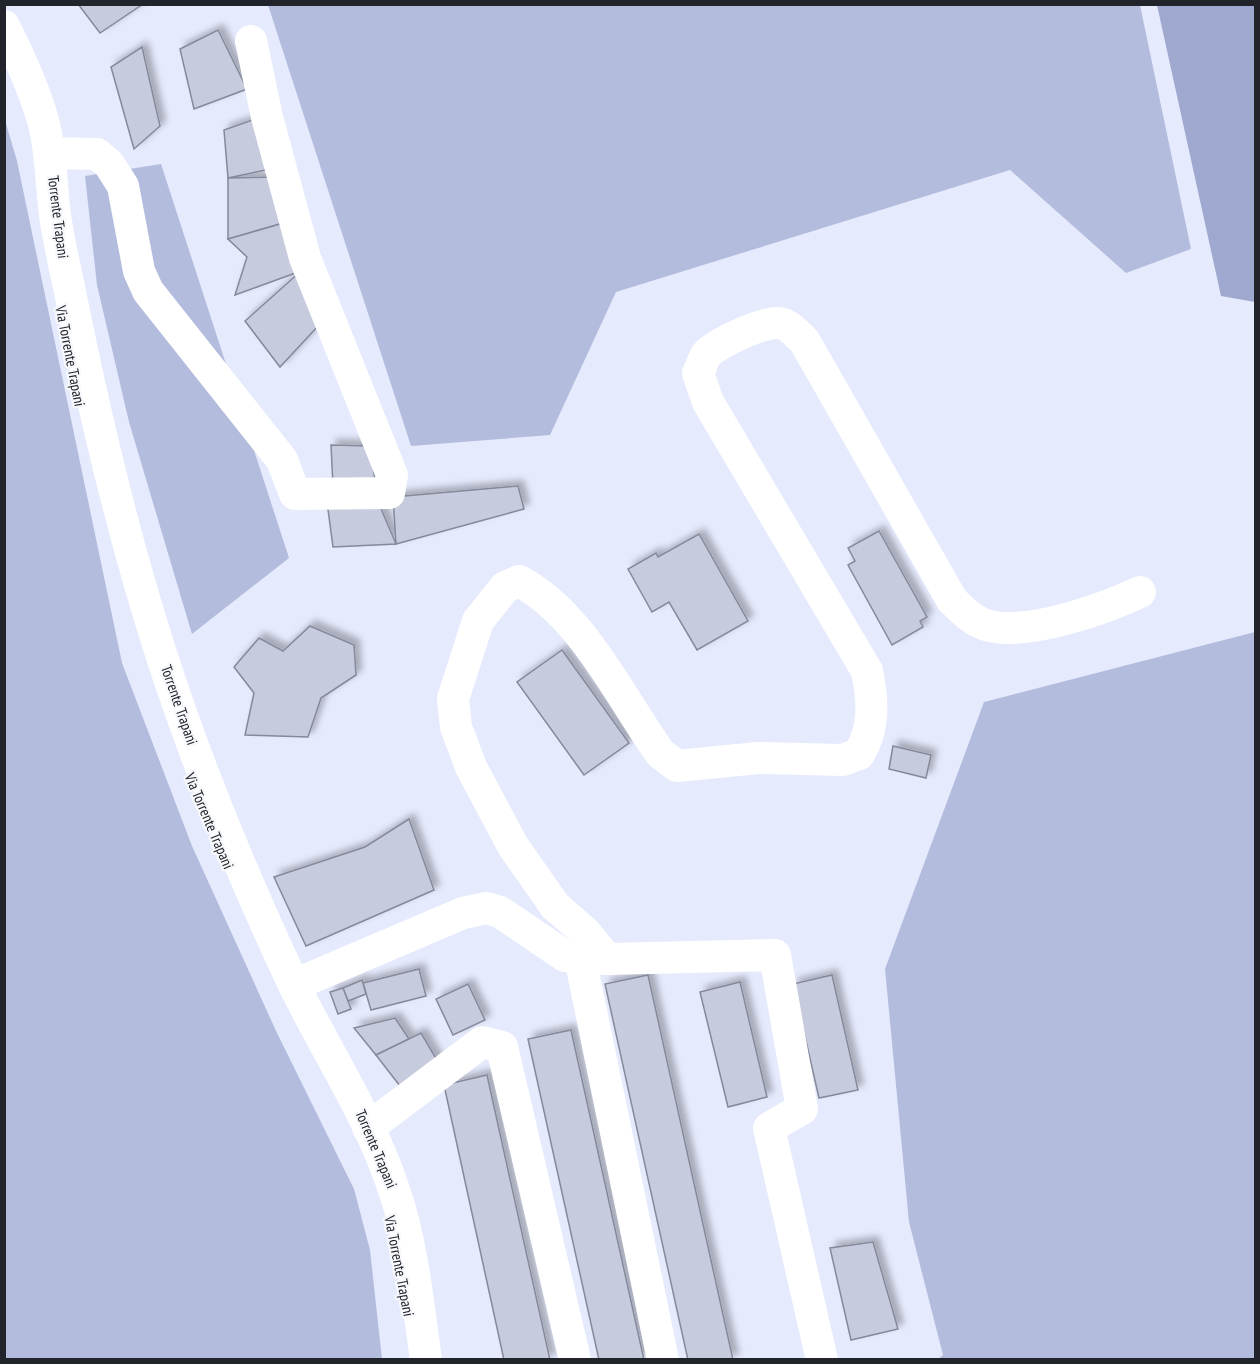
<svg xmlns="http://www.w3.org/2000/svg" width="1260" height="1364" viewBox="0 0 1260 1364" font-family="'PT Sans Narrow',sans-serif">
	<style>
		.green { fill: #b4bcdd }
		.forest { fill: #9fa8ce }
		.building { fill: #c7cbde; stroke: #85899a; stroke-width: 1.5; filter: url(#shadow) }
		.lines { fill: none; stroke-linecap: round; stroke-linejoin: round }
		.minor { stroke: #fff; stroke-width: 32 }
		.labels { text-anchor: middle; stroke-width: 4.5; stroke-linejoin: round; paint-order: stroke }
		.street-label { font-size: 15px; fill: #22242b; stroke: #f7f8fb }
	</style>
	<defs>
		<filter id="shadow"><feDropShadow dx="5.5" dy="-5.5" stdDeviation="3" flood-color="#0004"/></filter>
	</defs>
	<rect width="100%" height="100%" fill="#e5eafd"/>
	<g class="green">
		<path d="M268,5h872l51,244 -65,24 -116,-103 -394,122 -66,143 -139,11z"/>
		<path d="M5,120l12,41 105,502 70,183 85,187 77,156 16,61 12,109h-377z"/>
		<path d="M161,164l128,394 -97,76 -63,-212 -32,-137 -12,-109z"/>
		<path d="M1255,632v727h-317l5,-4 -34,-133 -24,-253 99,-267z"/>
	</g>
	<path class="forest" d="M1157,5h98v297l-34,-6z"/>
	<g class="building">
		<path d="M78,4h65l-43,29z"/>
		<path d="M218,30l29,59 -53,20 -14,-60z"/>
		<path d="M142,47l18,79 -26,23 -23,-82z"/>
		<path d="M261,117l14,51 -47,10 -4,-48z"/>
		<path d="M279,177l8,45 -59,17v-61z"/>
		<path d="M287,222l14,49 -66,24 12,-38 -19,-18z"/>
		<path d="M301,271l18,54 -39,42 -35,-46z"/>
		<path d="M331,445l38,1 8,44 -44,-4z"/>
		<path d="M518,486l6,23 -128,35 -3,-47z"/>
		<path d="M327,502l52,2 17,40 -63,3z"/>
		<path d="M879,531l48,86 -7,4 3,6 -31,18 -44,-80 7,-4 -7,-13z"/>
		<path d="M699,534l49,87 -51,29 -28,-48 -17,10 -24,-43 28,-16 2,4z"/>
		<path d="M310,626l44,19 2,30 -35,23 -13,39 -63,-2 9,-42 -20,-26 25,-29 24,13z"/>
		<path d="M562,650l67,93 -45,32 -67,-93z"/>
		<path d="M893,746l38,9 -5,23 -37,-9z"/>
		<path d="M409,819l25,71 -128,56 -32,-69 91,-30z"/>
		<path d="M419,969l7,27 -55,14 -8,-27z"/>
		<path d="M648,975l85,385h-45l-83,-376z"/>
		<path d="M832,975l26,115 -39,8 -26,-114z"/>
		<path d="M362,980l4,14 -18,7 -5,-13z"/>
		<path d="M740,982l27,115 -39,10 -28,-115z"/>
		<path d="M468,984l17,36 -32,15 -17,-36z"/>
		<path d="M343,988l8,21 -13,5 -8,-22z"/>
		<path d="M395,1018l14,21 -33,16 -22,-27z"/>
		<path d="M571,1030l73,330h-45l-71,-321z"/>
		<path d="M421,1033l20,34 -41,19 -24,-31z"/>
		<path d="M487,1075l63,285h-46l-60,-275z"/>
		<path d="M873,1242l25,87 -47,11 -21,-92z"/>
	</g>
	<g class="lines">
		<g class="minor">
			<path d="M4,26c16,32 31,64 40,98 8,33 7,66 12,98 4,24 9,47 14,70 26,130 56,257 98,383 35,105 78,208 125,308 34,70 78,135 102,210 18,53 23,111 31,167"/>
			<path d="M49,153l48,1 12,10 14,22 16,85 9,20 134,169 13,34 94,-1 3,-18 -87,-217 -38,-141 -16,-76"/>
			<path d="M580,958l83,402"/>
			<path d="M607,959l-22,-27 -30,-26 -42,-60 -42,-79 -15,-40 -3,-28 25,-78 27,-34 14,-6c63,33 101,116 141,172l17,13 81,-8 85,2 16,-6c16,-26 14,-54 8,-83l-159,-269 -10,-29c3,-5 5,-13 8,-18 11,-12 56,-33 73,-32 10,1 19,12 26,19l147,258c10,10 21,21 34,25 40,12 118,-16 154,-33"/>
			<path d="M294,985l169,-72 23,-5 14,4 65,44 42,3 168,-4 27,154 -33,19 53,232"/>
			<path d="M368,1128l114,-86 20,5 73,313"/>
		</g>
	</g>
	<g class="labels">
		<g class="street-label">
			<text transform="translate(58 217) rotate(83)" y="5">Torrente Trapani</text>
			<text transform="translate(70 356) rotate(79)" y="5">Via Torrente Trapani</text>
			<text transform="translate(179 705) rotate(71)" y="5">Torrente Trapani</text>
			<text transform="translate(209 821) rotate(67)" y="5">Via Torrente Trapani</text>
			<text transform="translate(376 1149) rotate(67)" y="5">Torrente Trapani</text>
			<text transform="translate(399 1266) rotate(79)" y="5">Via Torrente Trapani</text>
		</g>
	</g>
	<rect width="1260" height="1364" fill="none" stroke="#22242b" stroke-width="12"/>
</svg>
